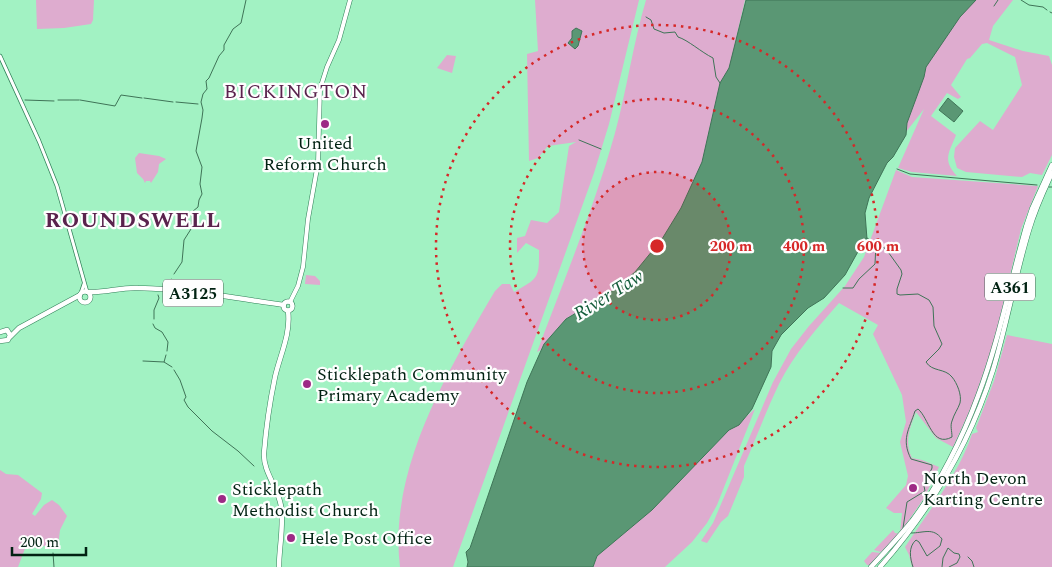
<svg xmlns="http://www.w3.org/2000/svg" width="1052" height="567" viewBox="0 0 1052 567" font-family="Spectral,serif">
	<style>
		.green { fill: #deaccf }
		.water { fill: #5a9774; stroke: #3f7457 }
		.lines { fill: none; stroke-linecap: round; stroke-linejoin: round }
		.stream { stroke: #3f7457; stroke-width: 1 }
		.tertiary-casing { stroke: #308158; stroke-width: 4.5 }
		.secondary-casing { stroke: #308158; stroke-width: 5 }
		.primary-casing { stroke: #308158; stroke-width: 5.5 }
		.tertiary { stroke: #fff; stroke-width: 3 }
		.secondary { stroke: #fff; stroke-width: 4 }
		.primary { stroke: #fff; stroke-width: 4.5 }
		.ring { fill: none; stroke: #d62828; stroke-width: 2.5; stroke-dasharray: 2.5 5 }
		.poi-dot { fill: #9d2a85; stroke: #fefefe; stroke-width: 2 }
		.labels { text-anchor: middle; stroke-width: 4.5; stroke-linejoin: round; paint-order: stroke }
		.shield { fill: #fefefe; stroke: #4d6459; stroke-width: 1 }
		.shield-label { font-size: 16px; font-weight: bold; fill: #012212 }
		.poi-label { font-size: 18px; fill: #012212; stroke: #fefefe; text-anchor: start }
		.water-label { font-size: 19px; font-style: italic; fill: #135c3a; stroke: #fefefe }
		.quarter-label { font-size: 20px; letter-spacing: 1px; fill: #5a234d; stroke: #fefefe }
		.district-label { font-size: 22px; font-weight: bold; letter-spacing: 1px; fill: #5a234d; stroke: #fefefe }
		.centre { fill: #d62828; stroke: #fefefe; stroke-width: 2.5 }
		.ring-label { font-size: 15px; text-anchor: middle; font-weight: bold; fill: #d62828; stroke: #fefefe; stroke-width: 4.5; stroke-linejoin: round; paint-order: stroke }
	</style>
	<rect width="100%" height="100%" fill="#a2f2c3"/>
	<g class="green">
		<path d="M36,0h58l-1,20 -2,4 -27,4 -27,1z"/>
		<path d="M535,0h104l-30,124 -15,49 -141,394h-53c-12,-97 47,-195 95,-276l7,-7h8l4,8c25,-14 25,-14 25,-42l-13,-7 -9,10v-15l8,-2 6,-16 16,3 12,-11 10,-66 7,-4 -28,4 -10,12 -9,3 -2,-107 11,-3z"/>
		<path d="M646,0h99l-10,43 130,41 -249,204 -50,31 -22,25 -3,6 -4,2c27,-72 57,-144 78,-219 12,-44 18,-89 31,-133z"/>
		<path d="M915,0h98l-20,26 -4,14 34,11 26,5 3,9v90l-10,20 -12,-2 -8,4 -56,-5 -9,-4 -3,-11 1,-9 25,-27 13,9 29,-45 -7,-28 -28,-14 -5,1 -12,14 -3,1 -16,26 10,12 -3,2 -11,-6 -16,23 25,19c-7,18 -14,25 1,41l-45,-4 -14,-4 26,-59 -18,23z"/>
		<path d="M447,55l9,1 -4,17 -15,-5z"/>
		<path d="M139,153l20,3 7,3 -7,5 -1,8 -7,11 -1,-2h-4l-1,2 -2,-4 -6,-6 -2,-15z"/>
		<path d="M896,170l16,7 126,9 -17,43 -25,105 -2,1 2,1 -24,70 -19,41 -17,-9 -20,-26c-6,15 -12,30 -4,46l10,2 17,7 -15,31 -24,35 2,-20h-8l-8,-5 20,-23 2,-9 -8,-34 6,-20 -4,-27 -29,-61 5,-9 -39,-22c-22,25 -45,51 -60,81 -13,27 -23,55 -35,82v11l-16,39 -7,6 -14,21 -6,-2 12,-18 60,-141 18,-33 18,-23 36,-40 19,-29z"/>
		<path d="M306,275l9,1 5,5v4l-15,-1z"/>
		<path d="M806,308l-27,26 -37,86 13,-11 -38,96 -10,18 -15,19 -27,25h-72l4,-11 55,-46 78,-81 14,-61z"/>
		<path d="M1007,335l45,9v223h-140l-3,-12 -4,-8c23,-35 54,-73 67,-113l6,-2 -2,-4 18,-47z"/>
		<path d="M0,470l6,4 12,1 24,18 -1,6 -9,15 3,2 9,-11 8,-5 7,5 8,11 -7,14 -2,16h-32l-8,21h-18z"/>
		<path d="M893,530l2,3 5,1 -19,18 -7,-2z"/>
		<path d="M872,552l9,1 -10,12h-4l-3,-4z"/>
	</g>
	<g class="water">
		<path d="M746,0h230l-16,17 -34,50 -2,10 -17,46 -1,12 -13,22 -6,6 -18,35 -4,15 2,26h-2l-20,36 -21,23 -16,10 -27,27 -9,16 -1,16 -19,42 -13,16 -10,5 -77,80 -55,46 -4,11h-126l1,-5 -2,-10 4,-4 57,-166 17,-38 22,-25 44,-26 25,-21 27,-33 19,-31 21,-46 18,-79 9,-15z"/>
		<path d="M576,28l6,3 -4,15 -3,3 -7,-6 4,-5v-7z"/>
		<path d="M948,98l15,13 -9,11 -15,-12z"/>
	</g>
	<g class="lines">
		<g class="stream">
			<path d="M1021,0l8,5 14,2 4,3"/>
			<path d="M994,6l4,-6"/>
			<path d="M1050,12l2,1"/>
			<path d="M646,17l5,3 3,9 10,4 11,-1 3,5c10,3 23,15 35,21l3,19 4,6"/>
			<path d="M144,98l29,4"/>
			<path d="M25,100l29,1"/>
			<path d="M58,100h21"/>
			<path d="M80,100l35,6 6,-11 21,3"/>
			<path d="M176,102l22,2"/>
			<path d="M579,140l22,9"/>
			<path d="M897,169l13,5 127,11"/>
			<path d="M1049,187h3"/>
			<path d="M867,238l19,11 15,21 1,4 -5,15v5l3,1 18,-1 11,6 4,7 1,19 8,18 -3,5 -13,13c6,10 19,6 26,15 5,6 10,18 8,26 -2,6 -6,11 -8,18 -2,5 0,10 0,16 -20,11 -23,-19 -34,-28l-3,2c-6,19 -14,28 -4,48l21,6v3l-8,18 1,5 -18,11 -4,26"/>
			<path d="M174,274l8,-12 2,-22 7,-11 1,-17 6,-5 1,-7 3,-6 -2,-10 2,-17 -6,-16 6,-33 1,-8 -2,-8 2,-8 4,-5 -1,-8 3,-3 10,-22 5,-6v-5l9,-16 8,-6 5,-23"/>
			<path d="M164,287l7,-8"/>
			<path d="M843,288h10l6,-9 16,-15 1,-21"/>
			<path d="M154,319v-9l5,-12 -1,-3"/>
			<path d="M153,324l2,4 7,4 6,10 -1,9"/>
			<path d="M166,355l-2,7 8,5"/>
			<path d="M143,361l21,1"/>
			<path d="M174,370l6,10 6,17 -2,3 4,7 24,24 26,20 16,15"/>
			<path d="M911,533c13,0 22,-6 31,6l-2,7 -13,10 -8,-14 -3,-2c-8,7 -6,18 -3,27"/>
			<path d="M53,553l1,14"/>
			<path d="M968,557l4,4 2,6"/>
			<path d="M942,567l1,-9 5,-10 6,5 5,1 1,3 -3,6 -8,4"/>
		</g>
		<g class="tertiary-casing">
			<g id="tertiary">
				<path d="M0,56l39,85 18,45 30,106"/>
				<path d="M81,293l3,-9"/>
			</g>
		</g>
		<g class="secondary-casing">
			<path id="secondary" d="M290,302l8,-16 5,-19 5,-48 10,-56 2,-74 7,-22 12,-27 11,-40"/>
		</g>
		<g class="primary-casing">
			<g id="primary">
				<circle cx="85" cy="297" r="5.5"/>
				<path d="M88,292c17,1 33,-5 50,-4 49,1 97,10 146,17"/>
				<circle cx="288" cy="306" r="4.5"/>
				<path d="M0,332l7,-2 3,5 -2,5 -8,1"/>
				<path d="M10,337l9,-9 61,-33"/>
				<path d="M279,567c0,-20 5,-40 2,-61 -3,-19 -18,-34 -17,-53 2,-25 6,-52 11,-76 5,-22 16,-43 13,-66"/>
				<path d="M871,567c14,-15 28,-30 41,-46 26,-34 51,-84 66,-125 21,-55 32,-113 48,-169l6,-18 20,-44"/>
				<path d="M880,567c51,-58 90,-124 113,-197 14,-46 22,-94 36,-140 6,-20 14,-38 23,-57"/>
			</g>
		</g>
		<use href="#tertiary" class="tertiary"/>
		<use href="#secondary" class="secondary"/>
		<use href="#primary" class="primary"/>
	</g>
	<circle cx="657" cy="246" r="74" fill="#d62828" fill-opacity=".12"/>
	<g class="ring">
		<circle cx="657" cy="246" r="74"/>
		<circle cx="657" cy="246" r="147"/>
		<circle cx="657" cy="246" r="221"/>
	</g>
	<g class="poi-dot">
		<circle cx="325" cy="124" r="5"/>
		<circle cx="307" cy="384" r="5"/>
		<circle cx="913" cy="488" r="5"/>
		<circle cx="222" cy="499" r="5"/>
		<circle cx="291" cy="538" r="5"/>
	</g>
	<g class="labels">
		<g class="shield">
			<rect x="985" y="273.5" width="50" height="27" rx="4"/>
			<rect x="163" y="279.5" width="60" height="27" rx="4"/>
		</g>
		<g class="shield-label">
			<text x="1010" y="293">A361</text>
			<text x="193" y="299">A3125</text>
		</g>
		<g class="poi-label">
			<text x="325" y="149" text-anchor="middle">United<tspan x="325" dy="21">Reform Church</tspan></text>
			<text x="317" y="380">Sticklepath Community<tspan x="317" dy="21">Primary Academy</tspan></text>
			<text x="923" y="484">North Devon<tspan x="923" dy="21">Karting Centre</tspan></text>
			<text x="232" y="495">Sticklepath<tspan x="232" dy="21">Methodist Church</tspan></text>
			<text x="301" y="544">Hele Post Office</text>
		</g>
		<g class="water-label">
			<text transform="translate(608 294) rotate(-32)" y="7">River Taw</text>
		</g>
		<g class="quarter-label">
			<text x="296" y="98">BICKINGTON</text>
		</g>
		<g class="district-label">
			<text x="133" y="227">ROUNDSWELL</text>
		</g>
	</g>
	<circle cx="657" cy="246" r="8" class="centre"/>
	<g class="ring-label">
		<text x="731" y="251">200 m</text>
		<text x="804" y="251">400 m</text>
		<text x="878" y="251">600 m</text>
	</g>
	<path d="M12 547v8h74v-8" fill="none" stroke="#012212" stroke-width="2.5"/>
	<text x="20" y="547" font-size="15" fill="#012212" stroke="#fefefe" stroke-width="4" paint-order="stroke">200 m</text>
</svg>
